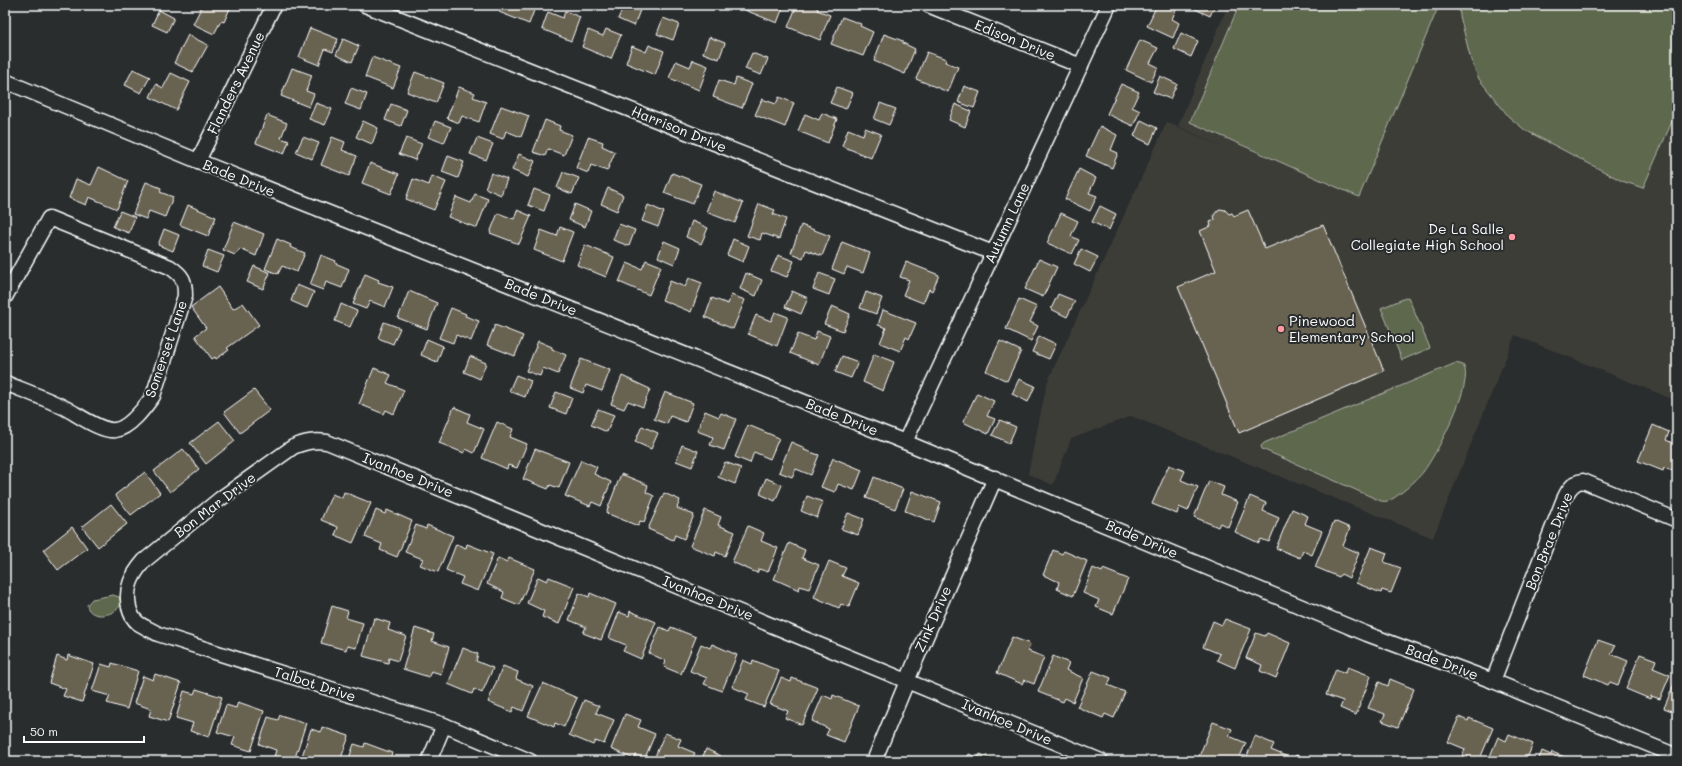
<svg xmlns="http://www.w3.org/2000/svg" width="1682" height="766" viewBox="0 0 1682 766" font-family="Mali,sans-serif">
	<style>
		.built { fill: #3d3d38 }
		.green { fill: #5d674e; stroke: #aeb3a6 }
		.building { fill: #686251; stroke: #fff }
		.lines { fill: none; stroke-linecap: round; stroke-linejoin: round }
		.street-casing { stroke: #fff; stroke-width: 17 }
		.street { stroke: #2a2d2e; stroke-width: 14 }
		.poi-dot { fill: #ff9aa2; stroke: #2a2d2e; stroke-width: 1.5 }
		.labels { text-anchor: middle; stroke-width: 4; stroke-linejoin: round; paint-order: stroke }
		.street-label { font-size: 14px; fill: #fff; stroke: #2a2d2e }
		.poi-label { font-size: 14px; fill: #fff; stroke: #2a2d2e; text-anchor: end }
	</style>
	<rect width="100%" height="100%" fill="#2a2d2e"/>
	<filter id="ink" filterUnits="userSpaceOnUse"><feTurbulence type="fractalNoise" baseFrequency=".025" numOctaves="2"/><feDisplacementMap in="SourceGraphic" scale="8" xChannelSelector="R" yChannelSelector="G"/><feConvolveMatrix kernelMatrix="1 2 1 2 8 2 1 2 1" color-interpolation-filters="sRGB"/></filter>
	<g filter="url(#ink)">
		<path class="built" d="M1228,5h449v396l-162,-66 -82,203 -302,-122 -60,23 -18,46 -25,-11 19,-91 120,-261 63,29 -52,-25z"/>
		<g class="green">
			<path d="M1239,5h200l-80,192 -169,-75z"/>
			<path d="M1459,5h218v105l-34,78 -21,-7 -97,-51 -16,-13 -30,-38 -8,-19 -11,-44z"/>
			<path d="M1408,297l22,51 -28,12 -21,-52z"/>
			<path d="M1456,363l7,2c13,16 -28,92 -40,107 -5,7 -28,28 -36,29 -1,1 -4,0 -6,0l-119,-52 -1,-3 3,-3z"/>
			<path d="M113,595l6,2 2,6c-3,13 -32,18 -34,2l5,-6z"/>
		</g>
		<g class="building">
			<path d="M194,5h35l2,1 -7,16 -3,-1 -7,13 -21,-10 8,-16z"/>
			<path d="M502,5h34l-7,19 -30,-12z"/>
			<path d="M624,5h4l12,5 -6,16 -16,-7z"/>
			<path d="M747,5h37l-7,18 -32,-13z"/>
			<path d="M797,5h14l7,3 -1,2 13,5 -10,25 -32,-13z"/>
			<path d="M1157,5h21l-6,14 7,4 -6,15 -26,-12z"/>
			<path d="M1195,5h20l-5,11 -17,-8z"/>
			<path d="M159,10l15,8 -7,14 -15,-7z"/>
			<path d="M565,11l15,6 -9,24 -29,-12 6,-17 15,6z"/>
			<path d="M842,17l19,7 -1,2 13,6 -10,24 -32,-12z"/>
			<path d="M663,18l16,6 -6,16 -16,-6z"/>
			<path d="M310,28l28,11 -5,13 -8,-3 -6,16 -20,-8z"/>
			<path d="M606,29l15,6 -10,24 -29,-12 6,-17 15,6z"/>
			<path d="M1181,33l17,8 -7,16 -17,-8z"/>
			<path d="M884,34l19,7v2l12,6 -10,25 -31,-13z"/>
			<path d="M188,35l20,10 -15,27 -19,-9z"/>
			<path d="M709,37l16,6 -6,16 -16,-6z"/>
			<path d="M343,39l16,7 -7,16 -16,-7z"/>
			<path d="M1140,40l18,8 -8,15 8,4 -7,15 -25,-12z"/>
			<path d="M649,45l15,6 -9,24 -29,-12 6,-17 14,6z"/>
			<path d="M927,52l19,7 -1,3 13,5 -10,25 -32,-13z"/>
			<path d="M752,53l16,6 -7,16 -16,-6z"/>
			<path d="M372,57l29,11 -8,20 -28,-11z"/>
			<path d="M693,60l15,6 -9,24 -30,-12 7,-17 14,6z"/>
			<path d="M292,68l20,7 -6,16 8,3 -5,13 -28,-11z"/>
			<path d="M133,69l17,8 -9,16 -16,-8z"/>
			<path d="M415,72l29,11 -8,20 -29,-11z"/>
			<path d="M171,73l19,9 -14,28 -26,-13 6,-13 7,4z"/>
			<path d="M1160,76l17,8 -7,15 -17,-7z"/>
			<path d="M736,78l16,6 -10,24 -29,-11 6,-17 15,5z"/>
			<path d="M1121,84l18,8 -7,15 8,4 -7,15 -26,-12z"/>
			<path d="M964,86l16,6 -6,16 -16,-6z"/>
			<path d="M459,87l16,6 -2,4 13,5 -7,20 -17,-6 -3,7 -12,-5z"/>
			<path d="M837,87l16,6 -7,16 -16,-6z"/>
			<path d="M351,88l16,6 -6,16 -16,-6z"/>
			<path d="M779,97l15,6 -9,24 -30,-12 7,-16 14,5z"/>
			<path d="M316,103l16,6 -7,16 -16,-6z"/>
			<path d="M880,103l16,6 -7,16 -15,-6z"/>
			<path d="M391,104l16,6 -6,16 -16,-6z"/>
			<path d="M955,104l16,7 -6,16 -16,-7z"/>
			<path d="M501,106l28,10 -8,21 -15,-6 -3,8 -13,-5z"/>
			<path d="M822,113l15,6 -9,24 -30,-12 7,-17 14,6z"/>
			<path d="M267,115l20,8 -6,15 8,3 -5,13 -28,-11z"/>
			<path d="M545,120l15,6 -1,4 13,5 -8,20 -16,-6 -3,7 -12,-4z"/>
			<path d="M1141,120l16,8 -7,16 -16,-8z"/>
			<path d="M363,121l15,7 -6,16 -16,-7z"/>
			<path d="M435,121l16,6 -7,16 -16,-6z"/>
			<path d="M1100,126l17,9 -6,15 7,3 -6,15 -26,-12z"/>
			<path d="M865,128l16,6 -10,24 -29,-12 6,-17 15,6z"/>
			<path d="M303,137l16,6 -7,16 -16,-7z"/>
			<path d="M332,137l13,5 -3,8 15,6 -8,20 -28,-11z"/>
			<path d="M588,137l15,5 -1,4 13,6 -8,19 -16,-6 -3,8 -12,-5z"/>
			<path d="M406,138l16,6 -7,16 -16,-6z"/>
			<path d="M477,138l16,6 -7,16 -16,-6z"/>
			<path d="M519,154l16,7 -7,16 -16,-7z"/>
			<path d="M448,156l16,6 -6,16 -16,-6z"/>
			<path d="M370,163l29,11 -8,20 -29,-11z"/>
			<path d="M99,167l29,14 -11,28 -28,-12 -3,8 -17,-7 7,-19 15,6z"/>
			<path d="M1079,169l17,9 -7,15 8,3 -7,15 -25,-12z"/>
			<path d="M563,172l16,6 -7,16 -15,-6z"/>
			<path d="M491,173l16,6 -6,16 -16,-7z"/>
			<path d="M672,173l29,11 -8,20 -29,-11z"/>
			<path d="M432,176l14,6 -12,28 -28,-11 7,-20 16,6z"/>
			<path d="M146,182l15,6 -1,4 13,5 -8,20 -16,-6 -3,8 -13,-5z"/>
			<path d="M608,188l15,7 -6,16 -16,-7z"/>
			<path d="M534,189l16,6 -6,16 -16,-6z"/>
			<path d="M714,191l29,12 -8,20 -29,-11z"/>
			<path d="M475,194l13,5 -11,29 -29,-11 8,-20 15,6z"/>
			<path d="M575,204l16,7 -6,16 -16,-7z"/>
			<path d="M759,204l16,6 -2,4 13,5 -7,20 -17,-6 -2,7 -13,-4z"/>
			<path d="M188,205l28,12 -8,19 -28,-11z"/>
			<path d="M648,205l16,7 -6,15 -16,-6z"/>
			<path d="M1100,206l16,8 -7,16 -17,-8z"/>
			<path d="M1220,209l5,1 4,4 3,-1 2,3 14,-6 17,39 58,-24 61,146 -145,62 -61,-146 38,-16 -16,-40 11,-5 -1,-4 5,-2 -1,-5 4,-5z"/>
			<path d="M517,210l14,6 -12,28 -29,-11 8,-20 16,6z"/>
			<path d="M120,211l15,6 -6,16 -16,-6z"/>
			<path d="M1061,213l17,8 -7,15 8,4 -7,14 -25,-11z"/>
			<path d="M692,221l16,7 -7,16 -15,-7z"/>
			<path d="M234,222l30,12 -8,22 -16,-7 -5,6 -12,-5z"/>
			<path d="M619,224l16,6 -6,16 -16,-6z"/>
			<path d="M801,225l29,11 -8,20 -16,-6 -3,8 -12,-5z"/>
			<path d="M560,227l13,5 -11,29 -28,-11 7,-20 16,6z"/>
			<path d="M164,229l15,6 -6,16 -15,-6z"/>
			<path d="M277,239l14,6 -1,2 15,6 -8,19 -15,-6 -4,8 -13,-5z"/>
			<path d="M733,239l16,7 -6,16 -16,-7z"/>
			<path d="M664,241l16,7 -6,16 -16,-7z"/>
			<path d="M842,242l28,11 -7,20 -16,-6 -3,7 -12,-5z"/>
			<path d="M585,245l29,12 -8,20 -29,-12z"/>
			<path d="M1081,249l17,8 -8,15 -16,-8z"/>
			<path d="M208,250l16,6 -7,16 -15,-6z"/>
			<path d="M321,255l15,6 -1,2 14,6 -7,19 -16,-6 -3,8 -13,-5z"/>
			<path d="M778,255l16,6 -7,16 -16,-6z"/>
			<path d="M1039,259l18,8 -14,30 -18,-8z"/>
			<path d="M646,260l15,6 -12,29 -30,-13 8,-19 15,6z"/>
			<path d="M906,262l33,13 -7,16 -3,-2 -6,14 -20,-8 6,-15 -9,-3z"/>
			<path d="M254,266l16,7 -7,16 -16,-7z"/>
			<path d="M746,273l16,7 -6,16 -16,-7z"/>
			<path d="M819,273l16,6 -6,16 -16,-6z"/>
			<path d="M365,274l14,6 -1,2 15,5 -8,20 -15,-6 -4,8 -13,-5z"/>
			<path d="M689,278l13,5 -11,29 -29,-12 8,-19 15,6z"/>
			<path d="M297,285l17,7 -7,16 -16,-7z"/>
			<path d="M218,287l15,22 10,-6 16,22 -32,23 2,2 -13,9 -1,-2 -3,2 -17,-23 11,-8 -15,-21z"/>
			<path d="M409,291l28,12 -10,26 -29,-11z"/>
			<path d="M792,291l16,7 -7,16 -16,-7z"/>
			<path d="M866,292l16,6 -6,16 -16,-6z"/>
			<path d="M1058,294l17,7 -8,16 -16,-8z"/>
			<path d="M731,295l14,5 -12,29 -28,-12 7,-19 16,6z"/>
			<path d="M1019,299l18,8 -7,15 8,4 -7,15 -25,-12z"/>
			<path d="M341,304l16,7 -7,16 -15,-6z"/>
			<path d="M832,306l18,8 -7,17 -19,-7z"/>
			<path d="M451,308l15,6 -1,2 14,5 -8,20 -15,-6 -3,8 -14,-5z"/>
			<path d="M883,310l33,13 -7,16 -3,-2 -6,14 -20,-8 6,-15 -8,-3z"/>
			<path d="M775,312l13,5 -11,29 -29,-12 8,-19 15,6z"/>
			<path d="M384,322l16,6 -7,16 -15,-6z"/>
			<path d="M495,325l28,11 -8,20 -28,-11z"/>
			<path d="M817,331l13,5 -11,29 -29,-12 8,-19 16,6z"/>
			<path d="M1039,336l17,8 -7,15 -17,-7z"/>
			<path d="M427,339l16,7 -6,16 -16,-7z"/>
			<path d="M538,341l14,6v2l14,6 -8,19 -15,-6 -3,8 -14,-5z"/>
			<path d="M1000,341l21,10 -14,30 -21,-10z"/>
			<path d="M874,354l20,8 -11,29 -20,-9z"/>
			<path d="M470,356l16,7 -6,16 -16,-7z"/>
			<path d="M842,356l16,6 -7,16 -16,-6z"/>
			<path d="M581,359l29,11 -8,21 -16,-6 -3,8 -13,-5z"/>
			<path d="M374,368l17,7 -4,8 17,7 -10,24 -8,-4 -2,4 -25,-10z"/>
			<path d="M516,375l15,6 -6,16 -16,-6z"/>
			<path d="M622,376l28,13 -7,18 -15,-6 -4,8 -13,-5z"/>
			<path d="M1019,379l16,7 -7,16 -16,-8z"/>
			<path d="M254,390l16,20 -30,23 -16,-21z"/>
			<path d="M556,392l16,6 -6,16 -16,-6z"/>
			<path d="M665,392l28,11 -7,19 -16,-6 -3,8 -13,-5z"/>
			<path d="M977,393l17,8 -7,15 8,3 -7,15 -25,-12z"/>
			<path d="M454,407l16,7 -3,8 17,7 -10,24 -8,-4 -2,4 -25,-10z"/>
			<path d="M598,409l16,6 -7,17 -16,-7z"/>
			<path d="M705,411l14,6 2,-4 15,6 -12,31 -14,-5 3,-8 -16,-6z"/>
			<path d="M1000,420l16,7 -7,16 -17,-8z"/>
			<path d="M219,421l16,20 -29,23 -16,-21z"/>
			<path d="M497,422l16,7 -3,8 17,7 -10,24 -9,-3 -1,4 -25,-11z"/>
			<path d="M748,425l31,13 -9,21 -16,-7 -4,11 -15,-6z"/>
			<path d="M1653,425l16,7 -3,8 11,5v15l-4,11 -9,-3 -1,3 -25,-10z"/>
			<path d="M642,426l16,7 -7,16 -16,-7z"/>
			<path d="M791,442l14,6 -1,2 15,5 -8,20 -15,-6 -4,8 -13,-5z"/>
			<path d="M682,445l16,6 -6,16 -16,-6z"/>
			<path d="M183,449l16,20 -29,23 -16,-21z"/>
			<path d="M535,449l34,13 -10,26 -9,-3 -2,4 -25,-10z"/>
			<path d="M833,458l29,12 -8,20 -16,-6 -3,8 -14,-5z"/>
			<path d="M581,460l16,7 -3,7 17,8 -10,24 -9,-4 -2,4 -25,-10z"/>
			<path d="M725,462l16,6 -6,16 -17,-7z"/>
			<path d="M1169,465l16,6 -4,9 17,7 -10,24 -9,-4 -2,7 -25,-10z"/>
			<path d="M145,472l15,21 -29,22 -16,-20z"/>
			<path d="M621,474l27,11 -2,7 8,4 -10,26 -4,-1 -2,5 -32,-13z"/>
			<path d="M874,477l29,12 -8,20 -29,-11z"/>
			<path d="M766,478l16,7 -7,16 -15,-7z"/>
			<path d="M1209,481l15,6 -3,8 17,7 -10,25 -8,-4 -2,4 -24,-10z"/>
			<path d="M912,491l29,11 -7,20 -29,-11z"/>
			<path d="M344,492l27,11 -18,40 -18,-8 3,-8 -17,-7 11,-26 10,4z"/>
			<path d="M664,493l16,7 -3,8 17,7 -10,24 -9,-4 -2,5 -25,-11z"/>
			<path d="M807,496l16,6 -6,16 -16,-7z"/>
			<path d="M1250,496l16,7 -3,8 16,7 -10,24 -8,-3 -2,4 -24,-11z"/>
			<path d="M111,504l16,20 -29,23 -16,-20z"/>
			<path d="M1292,509l16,7 -3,8 17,7 -10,24 -9,-4 -3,7 -24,-10z"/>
			<path d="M376,510l9,4 2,-4 25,11 -15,36 -17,-7 2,-6 -17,-7z"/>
			<path d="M705,510l16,7 -3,8 17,7 -10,24 -9,-4 -1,4 -25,-10z"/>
			<path d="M848,513l16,6 -6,16 -17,-6z"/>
			<path d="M1334,521l16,7 -7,18 16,7 -10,25 -8,-4 -2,3 -24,-10z"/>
			<path d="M416,525l10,4 1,-4 26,11 -15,36 -18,-7 3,-6 -18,-7z"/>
			<path d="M748,526l16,7 -3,8 17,7 -10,24 -9,-3 -2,4 -25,-11z"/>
			<path d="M72,527l15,21 -29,22 -15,-20z"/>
			<path d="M789,543l16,7 -3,8 17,7 -10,24 -9,-3 -1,4 -25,-11z"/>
			<path d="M456,544l10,4 1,-4 26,10 -15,37 -18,-7 3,-7 -17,-7z"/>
			<path d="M1371,547l16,6 -3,9 17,6 -10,25 -9,-3 -1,3 -25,-10z"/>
			<path d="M1053,550l9,4 2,-3 23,10 -14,35 -16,-7 2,-7 -16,-7z"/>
			<path d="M498,558l9,4 2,-4 26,11 -16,36 -17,-7 2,-6 -17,-8z"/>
			<path d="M829,561l17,7 -4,8 17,7 -10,24 -8,-3 -2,4 -25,-11z"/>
			<path d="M1093,568l9,4 1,-3 25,10 -15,35 -17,-7 3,-7 -16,-7z"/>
			<path d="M538,577l9,4 2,-4 25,10 -15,37 -17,-7 2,-6 -17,-8z"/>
			<path d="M579,593l10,4 1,-4 26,11 -15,36 -18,-7 3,-6 -17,-7z"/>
			<path d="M332,606l16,5 -2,7 17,5 -7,25 -9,-2 -1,4 -25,-7z"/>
			<path d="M630,611l26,11 -15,37 -18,-8 3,-6 -17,-7 10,-26 10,4z"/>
			<path d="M374,618l16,5 -2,7 18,6 -8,25 -9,-3 -1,5 -25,-7z"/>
			<path d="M1225,619l26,10 -16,39 -18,-8 3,-6 -17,-7 10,-26 9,4z"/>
			<path d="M660,627l9,4 2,-4 25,10 -15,37 -17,-7 2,-6 -17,-8z"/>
			<path d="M415,628l19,6 -2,7 17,6 -8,27 -10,-3 -2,6 -26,-8z"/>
			<path d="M1256,633l9,3 2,-3 23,10 -14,35 -16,-7 2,-6 -16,-7z"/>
			<path d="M1012,637l18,7 -2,7 16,6 -10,27 -10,-4 -2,4 -25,-11z"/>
			<path d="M1598,640l17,6 -4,8 17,7 -10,24 -8,-3 -2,3 -24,-10z"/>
			<path d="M701,644l9,4 2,-4 25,11 -15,36 -18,-7 3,-6 -17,-7z"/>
			<path d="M463,648l15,6 -2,7 17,7 -11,25 -8,-4 -2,5 -24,-10z"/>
			<path d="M1640,654l16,6 -3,8 17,7 -10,24 -9,-3 -1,3 -24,-10z"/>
			<path d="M68,655l26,9 -12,38 -19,-6 3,-7 -17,-6 8,-27 10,4z"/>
			<path d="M1053,656l16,7 -3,7 17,8 -10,24 -8,-4 -2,4 -25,-10z"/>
			<path d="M743,660l9,4 1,-4 26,11 -15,36 -18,-7 3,-6 -17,-7z"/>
			<path d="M112,663l26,8 -11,38 -20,-6 3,-7 -18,-5 9,-27 10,3z"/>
			<path d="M503,666l15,6 -2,7 17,7 -10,25 -9,-4 -2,5 -24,-10z"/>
			<path d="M1348,667l23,9 -15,39 -16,-7 3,-7 -17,-6 10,-26 9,4z"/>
			<path d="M1093,671l18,7 -3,7 17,7 -11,26 -9,-4 -2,4 -26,-11z"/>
			<path d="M155,674l26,9 -13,39 -19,-6 2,-7 -17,-6 9,-27 10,4z"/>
			<path d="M1677,677v36l-13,-5z"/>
			<path d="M781,678l10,4 1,-4 26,10 -16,37 -17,-7 3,-7 -18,-7z"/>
			<path d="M1390,679l24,10 -16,38 -16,-6 3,-7 -17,-6 11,-26 9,4z"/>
			<path d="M543,683l34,15 -13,29 -9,-4 -1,4 -26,-11z"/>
			<path d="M196,689l26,8 -13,40 -19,-6 3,-8 -17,-5 8,-27 10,3z"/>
			<path d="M823,695l9,4 1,-4 26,11 -15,36 -18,-7 3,-6 -17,-8z"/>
			<path d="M584,700l15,6 -3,7 18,7 -10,24 -9,-3 -2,4 -24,-10z"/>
			<path d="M238,702l26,9 -13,40 -19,-6 3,-8 -18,-5 9,-27 10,3z"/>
			<path d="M625,714l16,6 -3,7 17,7 -10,24 -9,-3 -2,4 -23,-10z"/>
			<path d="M280,715l26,8 -12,38h-7l-13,-4 2,-7 -17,-6 9,-27 10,3z"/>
			<path d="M1459,717l9,4 1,-3 24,10 -14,33h-4l-13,-5 3,-7 -17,-7z"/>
			<path d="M1213,722l19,7 -3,7 17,7 -8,18h-34l-6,-2z"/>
			<path d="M322,727l27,9 -9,25h-23l-15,-5 9,-27 10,3z"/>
			<path d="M665,733l16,6 -3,7 17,7 -4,8h-38z"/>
			<path d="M1509,734l24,10 -7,17h-38l10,-24 8,4z"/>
			<path d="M1255,736l19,8 -3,6 17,7 -2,4h-41z"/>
			<path d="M365,743l27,10 -3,8h-41l6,-17 10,3z"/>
			<path d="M706,749l15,7 -2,5h-18z"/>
			<path d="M1542,751l9,4 1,-3 23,9h-37z"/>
			<path d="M969,754l9,4 2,-4 17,7h-31z"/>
			<path d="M1296,755l13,6h-16z"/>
		</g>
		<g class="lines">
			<g class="street-casing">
				<g id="street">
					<path d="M365,5l628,248"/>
					<path d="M928,5l153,61"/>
					<path d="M5,81l193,80 707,281 462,192 126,47 184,75"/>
					<path d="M198,161l76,-156"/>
					<path d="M5,297l44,-79 121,49c13,9 15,13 15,29l-32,100c-8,11 -23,32 -38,34 -14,2 -38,-16 -50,-22 -20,-10 -40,-17 -60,-25"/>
					<path d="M905,442l204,-437"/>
					<path d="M1493,681l65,-167c5,-12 10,-32 25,-33l94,39"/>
					<path d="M429,761l15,-36"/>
					<path d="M530,761l-86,-36 -286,-91c-7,-4 -14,-7 -20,-11 -5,-4 -8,-11 -9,-16 -4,-19 3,-32 15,-46l76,-62 73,-52c12,-5 21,-7 34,-5l774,319"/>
					<path d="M874,761l41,-99 80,-184"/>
				</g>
			</g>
			<use href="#street" class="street"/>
		</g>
	</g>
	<g class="poi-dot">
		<circle cx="1512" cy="237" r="4"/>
		<circle cx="1281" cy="329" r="4"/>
	</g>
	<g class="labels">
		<g class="street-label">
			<text transform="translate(1015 40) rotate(22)" y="5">Edison Drive</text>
			<text transform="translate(236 83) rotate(-64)" y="5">Flanders Avenue</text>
			<text transform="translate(679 129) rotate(22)" y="5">Harrison Drive</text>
			<text transform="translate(239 178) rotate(22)" y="5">Bade Drive</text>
			<text transform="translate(1007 223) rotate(-65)" y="5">Autumn Lane</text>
			<text transform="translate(541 297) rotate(22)" y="5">Bade Drive</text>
			<text transform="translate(166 349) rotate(-71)" y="5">Somerset Lane</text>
			<text transform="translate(842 417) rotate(22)" y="5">Bade Drive</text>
			<text transform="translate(408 475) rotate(22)" y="5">Ivanhoe Drive</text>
			<text transform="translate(215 505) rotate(-37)" y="5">Bon Mar Drive</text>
			<text transform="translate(1142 539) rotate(23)" y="5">Bade Drive</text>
			<text transform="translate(1549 541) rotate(-68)" y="5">Bon Brae Drive</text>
			<text transform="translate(708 598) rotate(22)" y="5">Ivanhoe Drive</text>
			<text transform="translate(933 619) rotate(-66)" y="5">Zink Drive</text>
			<text transform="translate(1442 662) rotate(21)" y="5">Bade Drive</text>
			<text transform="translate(315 684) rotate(18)" y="5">Talbot Drive</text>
			<text transform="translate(1007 722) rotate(23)" y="5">Ivanhoe Drive</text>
		</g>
		<g class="poi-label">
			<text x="1504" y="234">De La Salle<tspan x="1504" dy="16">Collegiate High School</tspan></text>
			<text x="1289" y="326" text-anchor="start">Pinewood<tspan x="1289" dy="16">Elementary School</tspan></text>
		</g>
	</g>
	<rect width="1682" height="766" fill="none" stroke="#2a2d2e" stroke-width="20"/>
	<rect x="10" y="10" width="1662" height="746" fill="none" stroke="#fff" stroke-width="1.5" filter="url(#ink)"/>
	<path d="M24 736v6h120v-6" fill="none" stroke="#ffffff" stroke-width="2"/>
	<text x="30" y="736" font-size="12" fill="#ffffff" stroke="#2a2d2e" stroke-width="3" paint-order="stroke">50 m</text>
</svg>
